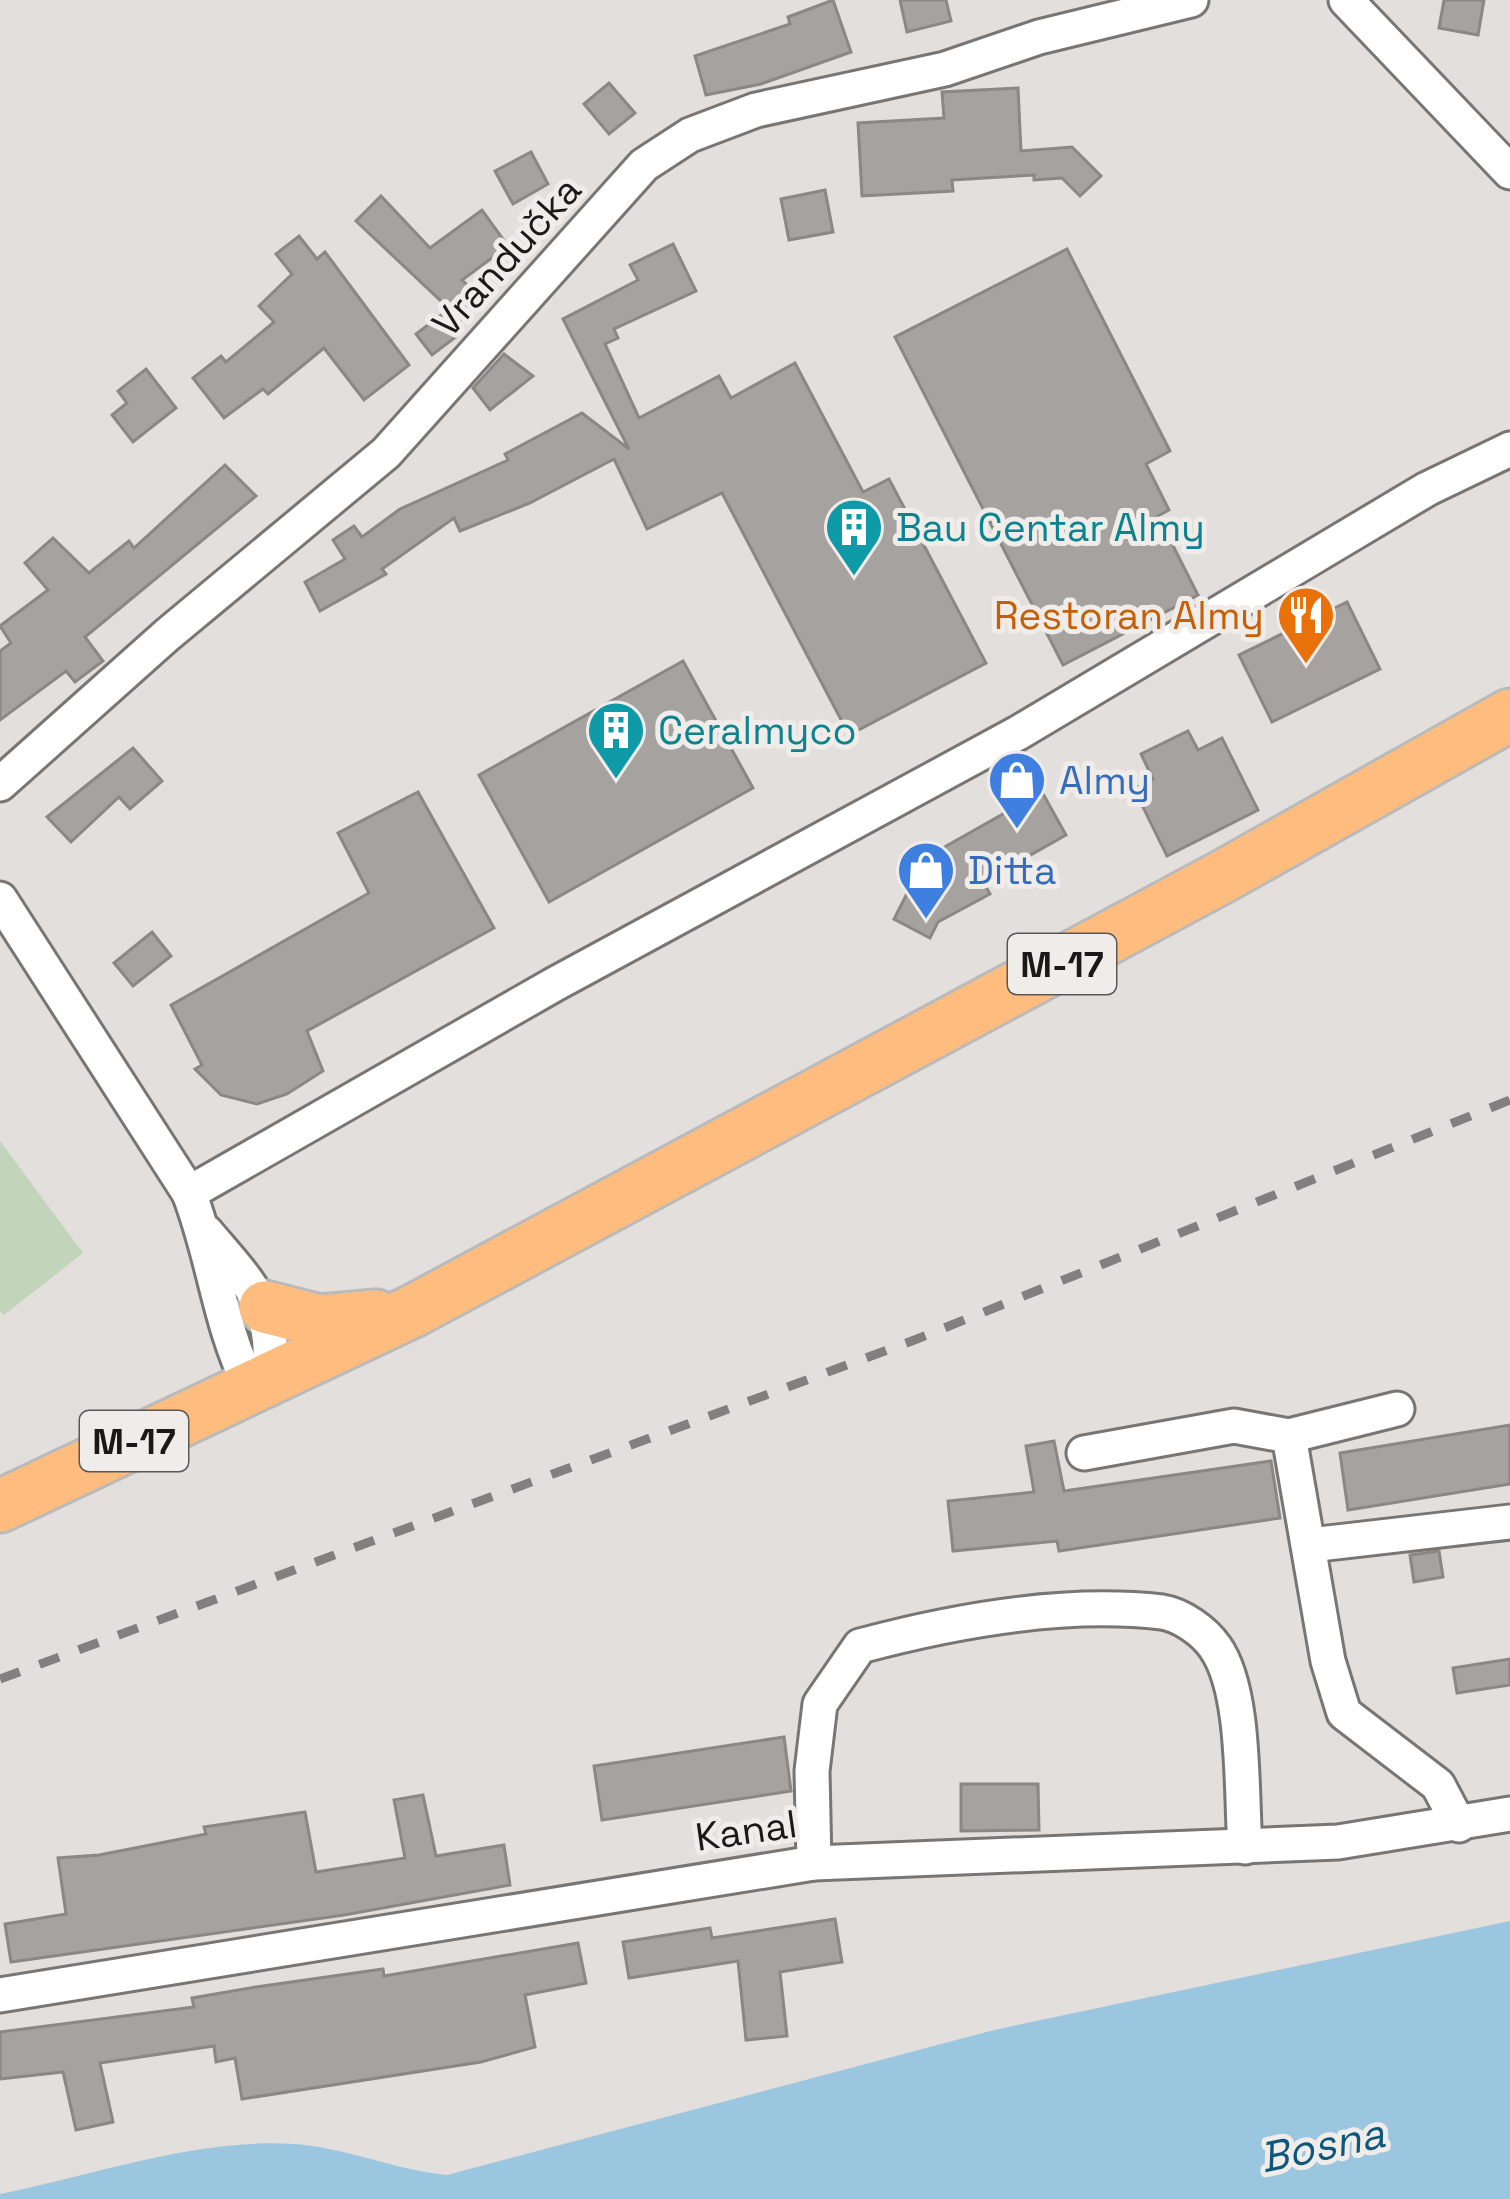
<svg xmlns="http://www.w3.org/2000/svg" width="1510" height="2199" viewBox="0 0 1510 2199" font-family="'Space Grotesk',sans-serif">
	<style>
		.green { fill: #c2d4ba }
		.water { fill: #9bc6e0 }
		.building { fill: #a5a29f; stroke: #8b8784; stroke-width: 3 }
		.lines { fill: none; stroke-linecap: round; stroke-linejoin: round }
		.street-casing { stroke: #797573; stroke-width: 39 }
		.primary-casing { stroke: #bababa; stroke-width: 57 }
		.street { stroke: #fff; stroke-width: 33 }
		.primary { stroke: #febc7f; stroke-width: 51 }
		.rail { stroke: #82807e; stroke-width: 9; stroke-dasharray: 21 21; stroke-linecap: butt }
		.labels { text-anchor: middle; stroke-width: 10; stroke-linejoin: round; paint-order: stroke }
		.shield { fill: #f0ece9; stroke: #5a5857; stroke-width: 3 }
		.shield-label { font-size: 36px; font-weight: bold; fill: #1a1918 }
		.street-label { font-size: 39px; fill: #1a1918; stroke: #f0ece9 }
		.culture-label { font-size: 39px; fill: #0d838f; stroke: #f0ece9; text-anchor: start }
		.food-label { font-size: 39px; fill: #c56008; stroke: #f0ece9; text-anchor: end }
		.shop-label { font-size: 39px; fill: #366cbe; stroke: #f0ece9; text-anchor: start }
		.water-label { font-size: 42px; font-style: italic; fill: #0c587a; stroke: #f0ece9 }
	</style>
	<rect width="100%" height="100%" fill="#e2dfdc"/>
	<path class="green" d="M0,1141l83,112 -79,62 -4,-5z"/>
	<path class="water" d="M1510,1921v278h-1510v-5c94,-19 197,-56 293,-50 52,3 101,26 154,31l547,-145z"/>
	<g class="building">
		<path d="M833,0l18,52 -90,32 -55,11 -11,-39 95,-32 -2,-7z"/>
		<path d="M900,0h46l5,21 -44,11z"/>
		<path d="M1444,0h40l-6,35 -39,-7z"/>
		<path d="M609,83l26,30 -26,21 -25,-30z"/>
		<path d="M1018,88l3,63 51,-4 29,29 -21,20 -18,-18 -28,2v-5l-82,5 1,11 -91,5 -4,-73 86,-5 -2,-26z"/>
		<path d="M531,152l17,32 -35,20 -18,-33z"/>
		<path d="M825,190l8,42 -44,8 -8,-41z"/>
		<path d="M381,196l49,52 52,-38 26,36 -46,34 20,18 -21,22 -105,-99z"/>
		<path d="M299,236l18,23 8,-7 84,113 -45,35 -40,-52 -56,46 -5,-5 -39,29 -31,-40 28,-22 5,6 48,-40 -15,-16 33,-32 -16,-20z"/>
		<path d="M673,244l23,47 -82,38 4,9 -13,6 34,74 80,-42 12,22 64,-35 68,129 26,-13 97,184 -137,72 -127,-242 -75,36 -33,-70 -84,44 -70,28 -6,-13 -72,51 4,5 -66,37 -15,-29 40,-23 -12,-19 21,-14 8,11 38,-28 108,-49 -3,-6 77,-41 47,36 -66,-130 75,-39 -8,-15z"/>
		<path d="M1067,249l103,202 -24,13 23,46 -11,6 40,79 -135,70 -168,-328z"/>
		<path d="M441,315l16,21 -25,19 -16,-21z"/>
		<path d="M504,354l29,22 -43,34 -17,-22z"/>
		<path d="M146,369l30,39 -43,34 -21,-27 15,-12 -9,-12z"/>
		<path d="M225,465l31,31 -171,141 18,24 -28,21 -9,-11 -66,49v-69l11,-8 -11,-17 48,-36 -23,-27 28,-25 36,35 40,-32 5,7z"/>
		<path d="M1347,602l33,67 -108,53 -33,-67z"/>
		<path d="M683,661l70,127 -204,114 -70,-127z"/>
		<path d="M1188,731l10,19 24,-12 36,72 -91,46 -33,-67 19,-10 -12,-25z"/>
		<path d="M133,748l29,33 -32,28 -11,-12 -48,45 -24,-25z"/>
		<path d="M418,792l76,136 -187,103 16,40 -36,23 -30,10 -36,-9 -26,-26 7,-4 -31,-60 198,-112 -31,-60z"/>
		<path d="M1042,792l24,43 -83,47 7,12 -52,28 -8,16 -36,-19 31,-61z"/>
		<path d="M152,932l19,24 -38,30 -19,-23z"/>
		<path d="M1510,1425v59l-162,26 -8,-57z"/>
		<path d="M1054,1441l10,50 207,-30 9,57 -221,33 -2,-10 -104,10 -5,-50 86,-9 -8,-46z"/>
		<path d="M1439,1551l4,26 -29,5 -4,-27z"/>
		<path d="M1510,1659v26l-53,8 -4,-25z"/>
		<path d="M784,1737l7,54 -189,29 -8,-54z"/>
		<path d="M961,1784h77l1,46 -78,1z"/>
		<path d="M423,1795l13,61 68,-11 6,40 -166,30 -333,47 -6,-38 61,-10 -8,-56 41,-3 107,-21 -2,-7 101,-15 11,60 89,-14 -11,-58z"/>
		<path d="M835,1919l7,43 -62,10 7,64 -41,4 -8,-79 -109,17 -6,-36 87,-14 2,10z"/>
		<path d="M578,1943l8,40 -61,12 10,52 -54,15 -239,37 -7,-41 -19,4 -2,-16 -114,17 13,59 -37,8 -13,-58 -63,7v-47l194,-25 -2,-9 64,-11 127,-18 1,7z"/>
	</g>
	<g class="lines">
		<g class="street-casing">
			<g id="street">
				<path d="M1346,0l164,172"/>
				<path d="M0,784l167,-149 219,-182 258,-288 46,-30 66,-25 189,-41 94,-32 152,-37"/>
				<path d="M0,899l189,294c25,64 30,131 61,193"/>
				<path d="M189,1193l366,-209 463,-251 409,-244 83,-40"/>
				<path d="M206,1232c43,51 71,74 63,145"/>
				<path d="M1289,1436l39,225 16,52 94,72 21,40"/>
				<path d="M1084,1453l150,-27 55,10 108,-27"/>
				<path d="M1310,1545l200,-23"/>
				<path d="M814,1863l-2,-92 8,-67 40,-58c93,-25 205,-45 302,-34 19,3 42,19 53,35 31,43 26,146 30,200"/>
				<path d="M0,1995l814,-132 524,-21 172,-28"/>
			</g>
		</g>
		<g class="primary-casing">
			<g id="primary">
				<path d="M265,1307l55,14 56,-5"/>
				<path d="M0,1506l413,-195 809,-434 288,-162"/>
			</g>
		</g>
		<use href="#street" class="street"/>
		<use href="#primary" class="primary"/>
		<path class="rail" d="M0,1679l917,-340 593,-239"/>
	</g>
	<defs>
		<g id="building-pin" transform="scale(3)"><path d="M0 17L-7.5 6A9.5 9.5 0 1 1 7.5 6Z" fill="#0f9aa8" stroke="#f0ece9"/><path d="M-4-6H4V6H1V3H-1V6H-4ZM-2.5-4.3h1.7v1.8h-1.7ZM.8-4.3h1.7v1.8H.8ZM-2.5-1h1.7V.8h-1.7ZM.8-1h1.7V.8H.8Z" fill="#fff"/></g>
		<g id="restaurant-pin" transform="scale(3)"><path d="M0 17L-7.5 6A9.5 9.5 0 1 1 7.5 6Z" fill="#e8710a" stroke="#f0ece9"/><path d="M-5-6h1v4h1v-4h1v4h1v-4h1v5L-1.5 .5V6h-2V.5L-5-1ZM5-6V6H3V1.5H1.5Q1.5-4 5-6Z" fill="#fff"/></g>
		<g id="shop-pin" transform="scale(3)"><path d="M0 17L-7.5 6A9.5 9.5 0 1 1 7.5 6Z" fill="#3f7fe0" stroke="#f0ece9"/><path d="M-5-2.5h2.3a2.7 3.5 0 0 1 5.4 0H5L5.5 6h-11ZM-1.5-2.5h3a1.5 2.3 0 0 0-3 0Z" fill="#fff"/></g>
	</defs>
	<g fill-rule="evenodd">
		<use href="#building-pin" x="854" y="527"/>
		<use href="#restaurant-pin" x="1306" y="615"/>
		<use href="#building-pin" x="616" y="730"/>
		<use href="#shop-pin" x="1017" y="780"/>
		<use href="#shop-pin" x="926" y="870"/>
	</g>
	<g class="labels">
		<g class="shield">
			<rect x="1008" y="934" width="108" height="60" rx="9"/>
			<rect x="80" y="1411" width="108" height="60" rx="9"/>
		</g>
		<g class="shield-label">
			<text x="1062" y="977">M-17</text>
			<text x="134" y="1454">M-17</text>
		</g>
		<g class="street-label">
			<text transform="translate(506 256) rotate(-48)" y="14">Vrandučka</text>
			<text transform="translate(746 1830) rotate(-8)" y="14">Kanal</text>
		</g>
		<g class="culture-label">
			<text x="896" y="541">Bau Centar Almy</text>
			<text x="658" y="744">Ceralmyco</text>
		</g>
		<g class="food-label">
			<text x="1264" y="629">Restoran Almy</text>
		</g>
		<g class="shop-label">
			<text x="1059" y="794">Almy</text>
			<text x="968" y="884">Ditta</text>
		</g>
		<g class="water-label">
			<text transform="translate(1322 2145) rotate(-12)" y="15">Bosna</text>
		</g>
	</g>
</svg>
